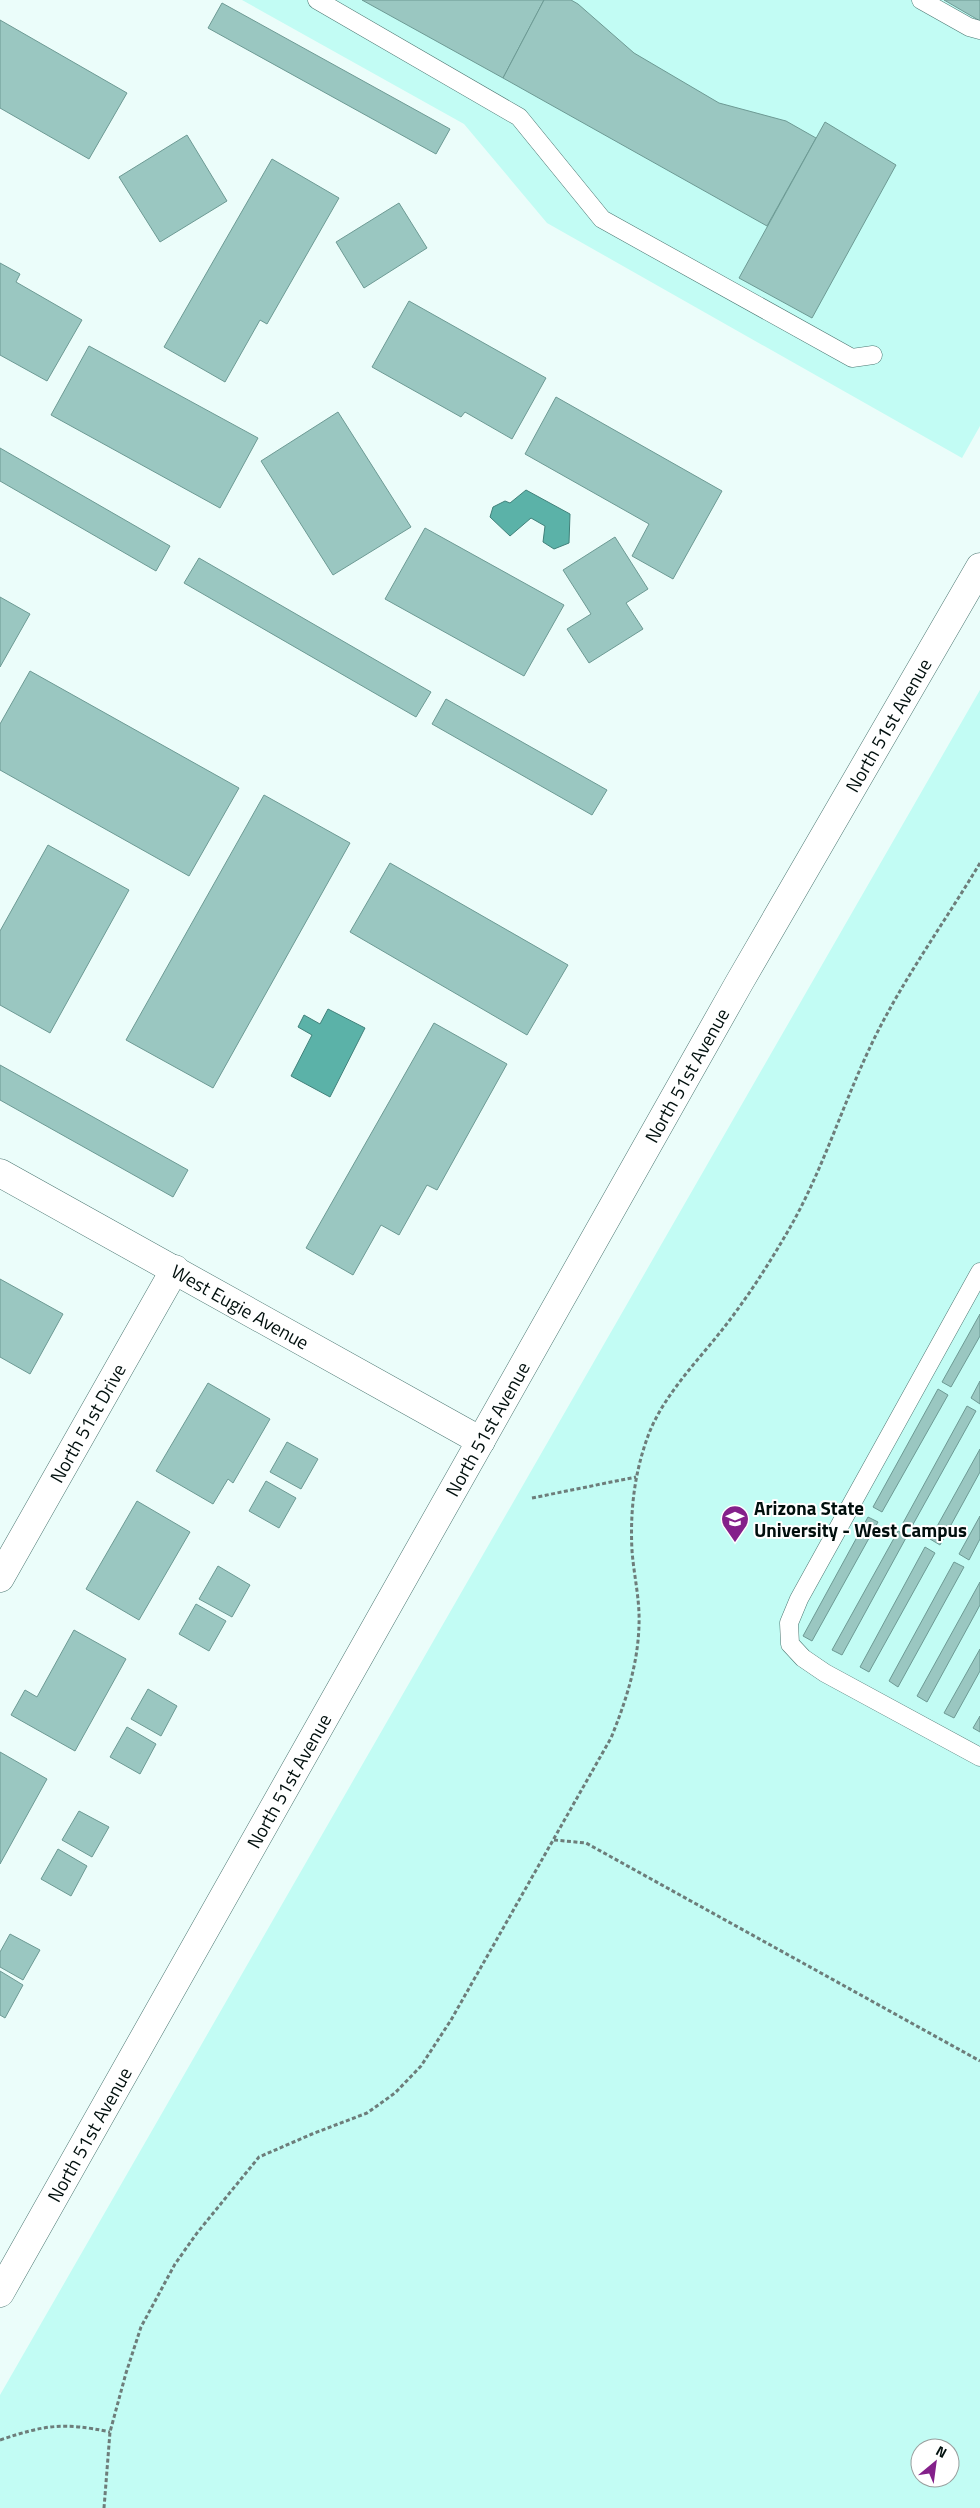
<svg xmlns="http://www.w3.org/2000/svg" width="980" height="2508" viewBox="0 0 980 2508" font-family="'Titillium Web',sans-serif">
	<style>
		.built { fill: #c2fcf4; fill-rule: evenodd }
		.water { fill: #5bb2a8; stroke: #40817a }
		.building { fill: #9ac7c1; stroke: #6d9a94 }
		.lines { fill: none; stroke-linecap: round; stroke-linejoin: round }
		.service-casing { stroke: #4c7772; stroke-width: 19 }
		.minor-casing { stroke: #4c7772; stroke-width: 29 }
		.primary-casing { stroke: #4c7772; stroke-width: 29 }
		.path { stroke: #6d7d7a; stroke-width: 3; stroke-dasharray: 4 2.5; stroke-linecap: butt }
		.service { stroke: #fff; stroke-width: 18 }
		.minor { stroke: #fff; stroke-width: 28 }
		.primary { stroke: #fff; stroke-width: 28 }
		.labels { text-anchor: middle; stroke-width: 4; stroke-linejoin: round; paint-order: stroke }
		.street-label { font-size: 19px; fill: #010f0d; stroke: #fff }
		.poi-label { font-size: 19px; font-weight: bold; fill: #010f0d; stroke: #fff; text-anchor: start }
	</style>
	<rect width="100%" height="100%" fill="#ebfdfa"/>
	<g class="built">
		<path d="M242,0h738v426l-18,32 -415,-235 -83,-99z"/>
		<path d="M980,690v1818h-980v-113zM920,2448h30v30h-30z"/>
	</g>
	<g class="water">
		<path d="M526,490l44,24 -1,29 -15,6 -11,-7 2,-16 -14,-8 -21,18 -20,-19 3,-10 12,-6 5,2z"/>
		<path d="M328,1009l37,19 -35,69 -39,-21 21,-41 -14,-8 6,-12 16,9z"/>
	</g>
	<g class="building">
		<path d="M362,0h182l-41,78z"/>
		<path d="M544,0h27l7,4 56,49 85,50 67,18 30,17 -49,88 -264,-148z"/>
		<path d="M944,0h36v21z"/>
		<path d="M222,3l228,126 -14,25 -228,-126z"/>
		<path d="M0,20l127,73 -38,66 -89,-51z"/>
		<path d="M825,122l71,43 -84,153 -73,-40z"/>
		<path d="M187,135l40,66 -67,41 -41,-65z"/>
		<path d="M272,159l67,39 -72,126 -7,-4 -35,62 -61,-35z"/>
		<path d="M399,203l28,45 -63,40 -28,-46z"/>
		<path d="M0,263l20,11 -4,8 66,38 -35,61 -47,-26z"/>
		<path d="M409,301l137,77 -34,61 -47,-27 -4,5 -89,-50z"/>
		<path d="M89,346l169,92 -38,70 -169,-93z"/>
		<path d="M556,397l166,94 -49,88 -41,-23 17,-32 -124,-70z"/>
		<path d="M338,412l73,115 -78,48 -72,-114z"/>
		<path d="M0,448l170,98 -14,25 -156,-90z"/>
		<path d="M425,528l139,77 -40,71 -139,-77z"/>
		<path d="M615,537l33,52 -22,14 17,26 -54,34 -22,-34 24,-15 -28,-44z"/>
		<path d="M199,558l232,134 -15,25 -232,-134z"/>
		<path d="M0,597l30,17 -30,53z"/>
		<path d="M30,671l209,117 -50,88 -189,-106v-46z"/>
		<path d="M446,699l161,91 -15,25 -160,-91z"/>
		<path d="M264,795l86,48 -137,245 -87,-48z"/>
		<path d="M48,845l81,45 -79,143 -50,-28v-74z"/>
		<path d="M390,863l178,102 -41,70 -177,-103z"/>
		<path d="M434,1023l73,41 -70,126 -10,-5 -28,50 -18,-10 -28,50 -47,-27z"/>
		<path d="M0,1065l188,105 -15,27 -173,-97z"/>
		<path d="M0,1279l63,35 -33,60 -30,-17z"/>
		<path d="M980,1314v22l-29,51 -9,-5z"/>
		<path d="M980,1381v23l-9,-6z"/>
		<path d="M208,1383l62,36 -37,64 -5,-4 -15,25 -57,-33z"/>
		<path d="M938,1389l10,6 -66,117 -9,-5z"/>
		<path d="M967,1406l9,5 -65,117 -8,-5z"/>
		<path d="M287,1442l31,17 -17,30 -31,-17z"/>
		<path d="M980,1449v23l-40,73 -10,-6z"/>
		<path d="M266,1481l30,17 -17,30 -30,-17z"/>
		<path d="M137,1501l53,31 -51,88 -53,-31z"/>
		<path d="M980,1516v23l-11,21 -10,-6z"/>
		<path d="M868,1517l10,5 -66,119 -9,-5z"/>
		<path d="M898,1531l9,5 -65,119 -10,-5z"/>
		<path d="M925,1547l10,6 -66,119 -9,-5z"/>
		<path d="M954,1562l10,5 -66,120 -9,-6z"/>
		<path d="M218,1566l32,19 -18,32 -33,-18z"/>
		<path d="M980,1582v23l-53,97 -10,-6z"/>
		<path d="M196,1604l30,17 -17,30 -30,-17z"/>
		<path d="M74,1630l52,29 -51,92 -64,-36 14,-25 12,7z"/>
		<path d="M980,1649v22l-26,47 -10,-5z"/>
		<path d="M148,1689l29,17 -16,30 -30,-17z"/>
		<path d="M980,1716v16l-7,-4z"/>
		<path d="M127,1727l29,17 -16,30 -30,-17z"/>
		<path d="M0,1752l47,27 -47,85z"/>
		<path d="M79,1811l30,16 -17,30 -30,-17z"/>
		<path d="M58,1849l29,17 -16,30 -30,-17z"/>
		<path d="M10,1934l30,16 -17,30 -23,-13v-15z"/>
		<path d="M0,1971l23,14 -18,33 -5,-3z"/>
	</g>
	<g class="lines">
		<g class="service-casing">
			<g id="service">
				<path d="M317,0l202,117 83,102 250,139 21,-3"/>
				<path d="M921,0l48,27 11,3"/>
				<path d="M980,1272l-181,327 -10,24 1,21 13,14 22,15 155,84"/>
			</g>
		</g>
		<g class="minor-casing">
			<g id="minor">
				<path id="s1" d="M0,1173l481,268"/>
				<path id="s2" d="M0,1578l175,-309"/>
			</g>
		</g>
		<g class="primary-casing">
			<g id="primary">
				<path id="s3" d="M0,2293l739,-1310 241,-416"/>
			</g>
		</g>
		<g class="path">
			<path d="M532,1498l104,-21"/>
			<path d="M554,1840l32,3 394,218"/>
			<path d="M0,2440c45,-15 63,-18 110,-8"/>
			<path d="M104,2508l6,-76 16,-59 15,-46 34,-63 22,-31 62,-76 53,-23 55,-21 28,-20 26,-27 30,-46 160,-282c15,-37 27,-74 28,-113 1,-25 -5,-49 -7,-74 -2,-39 2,-77 16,-115 16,-43 53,-78 81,-115 22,-29 41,-59 59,-90 36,-62 56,-132 88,-196 30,-60 70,-115 104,-172"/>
		</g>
		<use href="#service" class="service"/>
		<use href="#minor" class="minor"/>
		<use href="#primary" class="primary"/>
	</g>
	<defs>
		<g id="university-pin" transform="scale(1.4375)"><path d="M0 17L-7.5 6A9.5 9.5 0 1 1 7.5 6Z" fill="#84208a" stroke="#fff"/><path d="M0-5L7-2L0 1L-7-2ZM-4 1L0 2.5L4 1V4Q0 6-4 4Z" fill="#fff"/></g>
	</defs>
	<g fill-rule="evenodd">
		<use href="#university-pin" x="735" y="1519"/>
	</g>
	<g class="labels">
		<g class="street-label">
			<text dy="7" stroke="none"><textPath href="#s3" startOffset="1802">North 51st Avenue</textPath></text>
			<text dy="7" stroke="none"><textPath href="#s3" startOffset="1398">North 51st Avenue</textPath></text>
			<text dy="7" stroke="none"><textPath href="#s1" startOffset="275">West Eugie Avenue</textPath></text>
			<text dy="7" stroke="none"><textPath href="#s2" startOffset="178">North 51st Drive</textPath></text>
			<text dy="7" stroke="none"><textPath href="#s3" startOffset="992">North 51st Avenue</textPath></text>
			<text dy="7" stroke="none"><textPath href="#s3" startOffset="588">North 51st Avenue</textPath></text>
			<text dy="7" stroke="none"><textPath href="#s3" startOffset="182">North 51st Avenue</textPath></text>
		</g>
		<g class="poi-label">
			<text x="754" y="1515">Arizona State<tspan x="754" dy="22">University - West Campus</tspan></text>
		</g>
	</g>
	<g transform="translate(935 2463) rotate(29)"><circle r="24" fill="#ffffff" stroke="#999f9e"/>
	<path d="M0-4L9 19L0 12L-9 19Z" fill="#84208a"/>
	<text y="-8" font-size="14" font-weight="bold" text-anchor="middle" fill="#010f0d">N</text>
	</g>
</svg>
